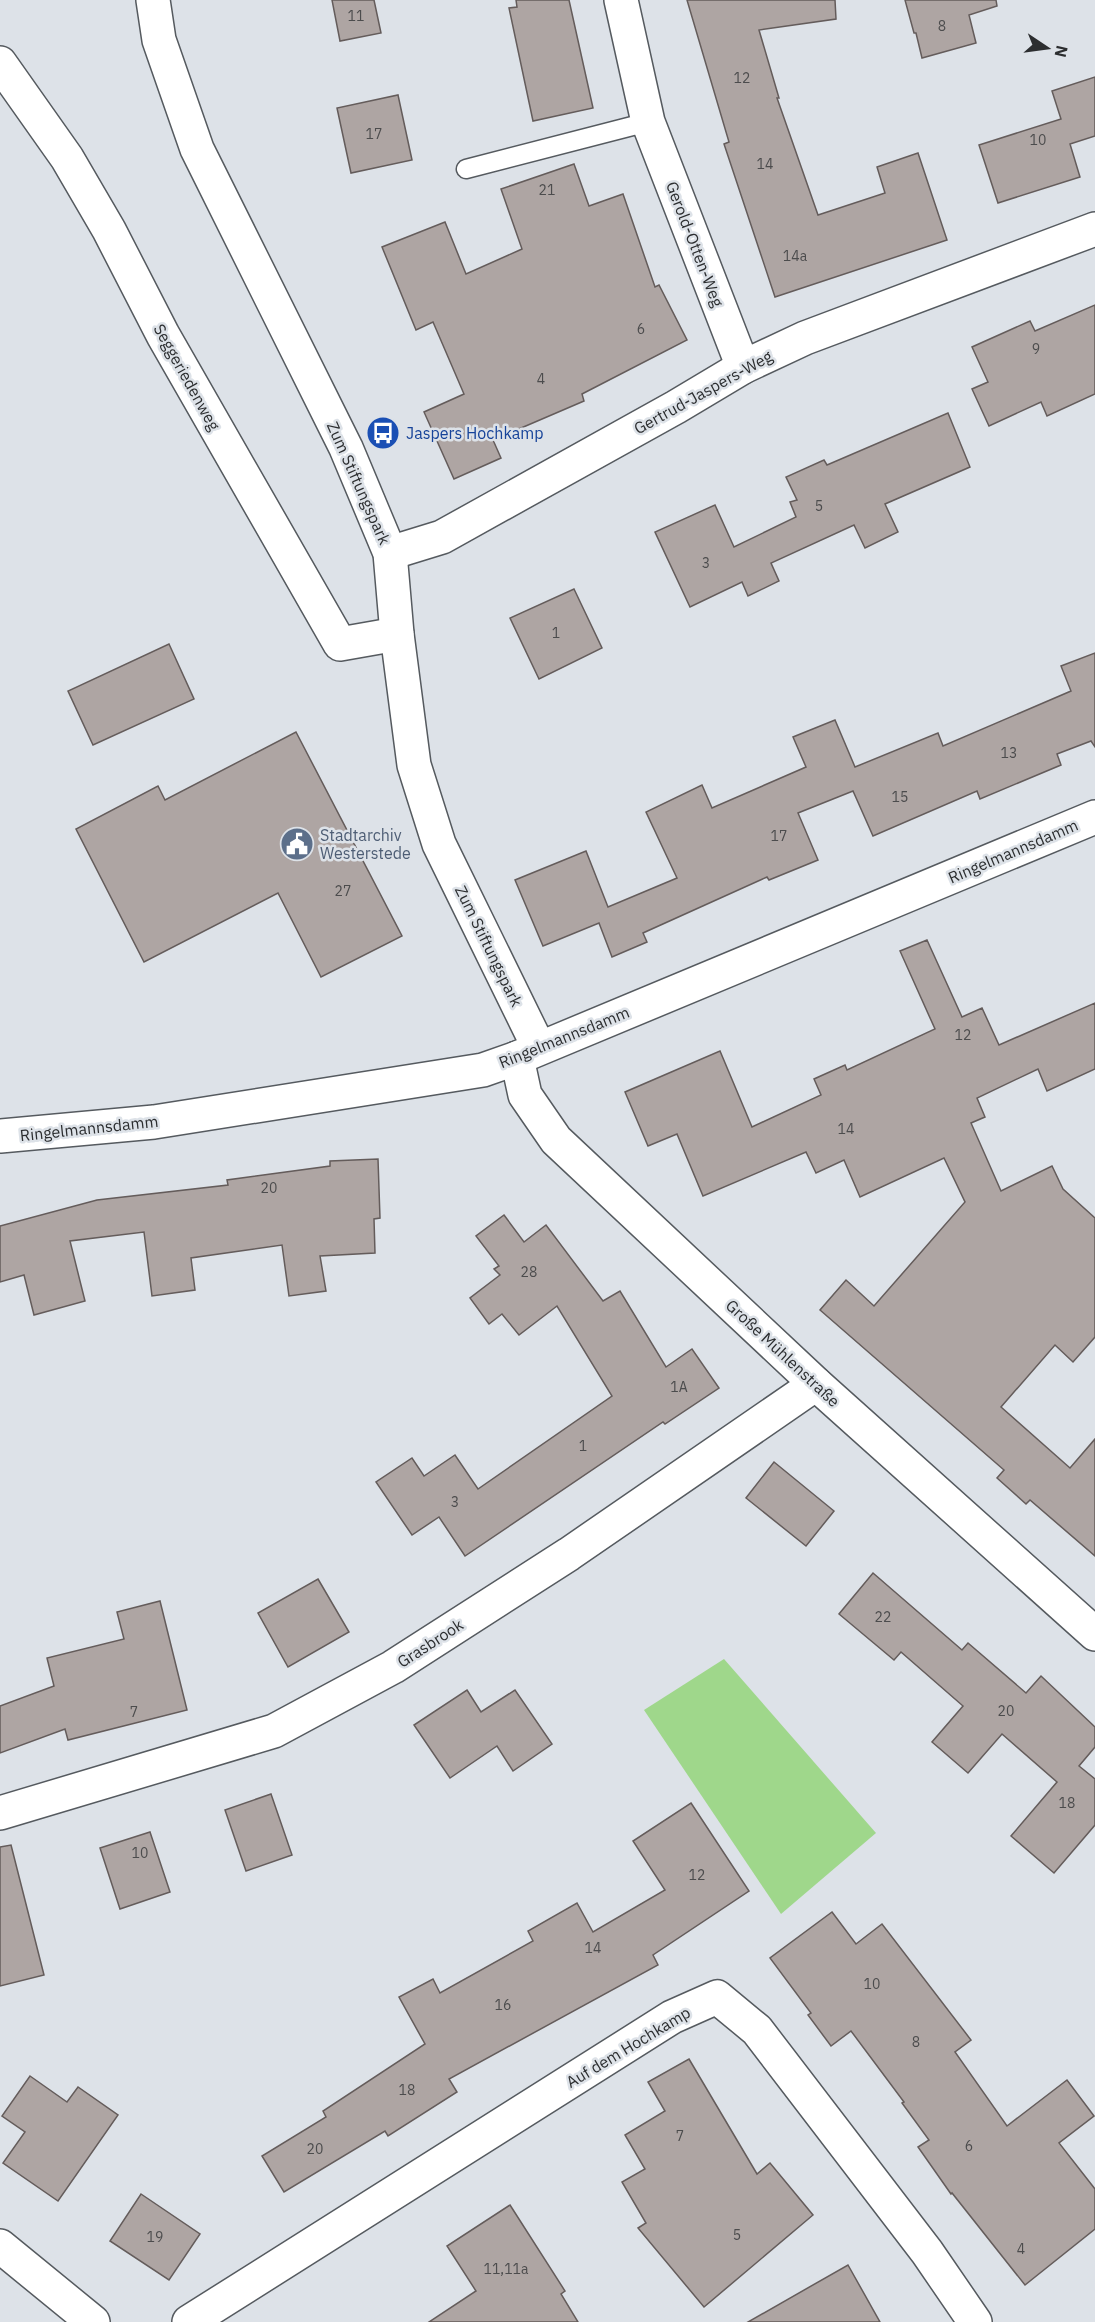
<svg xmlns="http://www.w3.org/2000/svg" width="1095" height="2322" viewBox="0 0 1095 2322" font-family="'IBM Plex Sans',sans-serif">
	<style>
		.green { fill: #9fd78b }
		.building { fill: #aea5a3; stroke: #645c5b; stroke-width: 1.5 }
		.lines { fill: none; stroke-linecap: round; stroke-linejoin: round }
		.lane-casing { stroke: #555a5f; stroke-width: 21 }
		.street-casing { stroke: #555a5f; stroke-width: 36 }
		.lane { stroke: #fff; stroke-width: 18 }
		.street { stroke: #fff; stroke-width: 33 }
		.labels { text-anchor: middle; stroke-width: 5; stroke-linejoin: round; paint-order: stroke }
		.number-label { font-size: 14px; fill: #4c4c4d }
		.street-label { font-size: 16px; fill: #2c2e30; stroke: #dde2e8 }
		.transit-label { font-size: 16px; fill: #164399; stroke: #dde2e8; text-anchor: start }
		.service-label { font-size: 16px; fill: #4e5e75; stroke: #dde2e8; text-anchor: start }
	</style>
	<rect width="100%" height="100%" fill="#dde2e8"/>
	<path class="green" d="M724,1659l152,174 -95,81 -137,-204z"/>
	<g class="building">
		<path d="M332,0h42l7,33 -41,8z"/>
		<path d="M516,0h53l24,108 -60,13 -24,-113 8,-1z"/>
		<path d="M687,0h148l1,19 -77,11 20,68h-2l41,117 67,-22 -8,-26 41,-14 29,87 -172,57 -51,-153 5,-2z"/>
		<path d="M905,0h91l1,6 -28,9 7,28 -54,15 -6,-25h-2z"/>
		<path d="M1095,77v59l-25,8 10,33 -82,26 -19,-58 82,-26 -9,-28z"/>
		<path d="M398,95l14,65 -61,13 -14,-65z"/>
		<path d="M574,164l15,42 34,-12 32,93 4,-2 28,55 -105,54 2,7 -91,39 8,18 -47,21 -30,-67 40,-18 -31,-72 -17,8 -34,-83 63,-25 21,52 56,-25 -21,-60z"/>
		<path d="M1095,305v89l-48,22 -6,-14 -52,24 -17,-37 16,-7 -16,-35 58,-26 5,10z"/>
		<path d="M948,413l22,54 -85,37 13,28 -33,16 -11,-23 -83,38 8,18 -31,15 -6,-14 -52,25 -35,-75 60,-27 19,42 62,-30 -6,-15 7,-2 -11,-23 38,-17 3,5z"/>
		<path d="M574,589l28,59 -63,31 -29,-61z"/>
		<path d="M169,644l25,55 -101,46 -25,-54z"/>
		<path d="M1095,653v94l-4,-6 -34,13 4,11 -81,34 -3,-8 -104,45 -20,-45 -55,22 20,47 -49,20 -2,-3 -124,56 4,9 -35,15 -13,-34 -56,23 -28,-66 71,-29 22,56 69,-29 -31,-66 56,-27 10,23 94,-41 -13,-30 42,-17 20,47 83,-34 5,13 128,-55 -10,-25z"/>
		<path d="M296,732l106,204 -81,41 -43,-84 -134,69 -68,-133 82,-43 7,14z"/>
		<path d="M927,940l35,77 20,-9 17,37 96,-42v66l-48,22 -9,-22 -61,29 8,19 -14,6 30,68 51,-25 11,23 32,29v119l-22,25 -18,-17 -54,62 69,61 25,-29v117l-65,-56 -4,4 -29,-26 7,-8 -184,-160 26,-30 28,26 91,-104 -21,-44 -84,39 -16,-37 -28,13 -10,-21 -103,44 -26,-62 -29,12 -23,-54 95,-41 32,76 69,-32 -7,-16 31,-14 2,5 88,-41 -35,-78z"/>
		<path d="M378,1159l2,59 -6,1 1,34 -55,3 6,35 -37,5 -7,-51 -91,13 4,32 -43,6 -8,-64 -74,9 15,60 -51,14 -10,-40 -24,7v-56l97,-26 131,-15 -1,-5 103,-14v-5z"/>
		<path d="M504,1215l20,27 22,-17 57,76 17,-10 46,76 26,-18 27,39 -54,36 -2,-2 -198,134 -26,-39 -27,18 -36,-53 36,-24 12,18 31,-21 23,34 134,-93 -55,-90 -38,29 -17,-21 -13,10 -19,-26 30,-23 -6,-6 5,-3 -23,-30z"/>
		<path d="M774,1462l60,49 -28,35 -60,-48z"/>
		<path d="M873,1573l89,77 6,-7 58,50 15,-17 54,51v20l-16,19 16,13v46l-41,48 -43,-37 46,-54 -55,-48 -34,39 -36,-31 31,-36 -62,-54 -7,8 -55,-46z"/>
		<path d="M318,1579l31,53 -61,35 -30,-54z"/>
		<path d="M160,1601l27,109 -119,30 -3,-11 -65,24v-47l54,-20 -7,-28 77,-19 -7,-27z"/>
		<path d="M467,1690l14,22 34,-22 37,54 -39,27 -16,-25 -47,32 -36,-53z"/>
		<path d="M271,1794l21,61 -46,16 -21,-61z"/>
		<path d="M691,1803l58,88 -96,64 5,10 -209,114 8,13 -69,44 -3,-5 -101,61 -22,-36 64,-39 -3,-6 102,-67 -26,-47 34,-18 7,14 93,-52 -5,-10 49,-28 16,29 72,-42 -32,-49z"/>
		<path d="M150,1832l20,60 -50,17 -20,-61z"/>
		<path d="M11,1845l33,130 -44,11v-139z"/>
		<path d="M832,1912l24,32 26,-20 89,116 -16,12 52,74 60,-46 27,36 -35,27 36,46v40l-70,56 -73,-92 -1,1 -33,-47 11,-7 -27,-37 2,-1 -53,-71 -20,15 -23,-31 3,-2 -41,-55z"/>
		<path d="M689,2059l68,115 13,-11 43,52 -109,92 -66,-79 8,-5 -24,-41 23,-13 -20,-34 40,-24 -17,-29z"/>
		<path d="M30,2076l37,26 11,-15 40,28 -60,86 -55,-38 22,-31 -23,-16z"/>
		<path d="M141,2194l59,40 -31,46 -59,-39z"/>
		<path d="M510,2205l55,86 -4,3 17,28h-149l47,-31 -29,-45z"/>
		<path d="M848,2265l32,57h-132z"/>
	</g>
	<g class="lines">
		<g class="lane-casing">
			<path id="lane" d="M466,169l182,-47"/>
		</g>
		<g class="street-casing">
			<g id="street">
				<path d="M153,0l6,40 38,109 149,299 44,105 7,81 17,131 25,79 100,204"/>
				<path d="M621,0l27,122 95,245"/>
				<path d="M0,63l67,95 42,72 54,105 177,309 57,-10"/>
				<path d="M390,553l52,-16 234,-130 67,-40 62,-29 290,-109"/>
				<path d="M517,1058l8,37 31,45 260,244 279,250"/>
				<path d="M0,1136l154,-14 329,-52 34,-12 578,-241"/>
				<path d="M0,1813l274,-82 119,-64 176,-113 247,-170"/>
				<path d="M0,2246l93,76"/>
				<path d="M189,2322l483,-305 45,-20 40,33 170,222 48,70"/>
			</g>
		</g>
		<use href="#lane" class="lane"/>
		<use href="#street" class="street"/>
	</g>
	<defs>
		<g id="bus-disc" transform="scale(1.725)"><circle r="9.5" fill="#1a4fb4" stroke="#dde2e8"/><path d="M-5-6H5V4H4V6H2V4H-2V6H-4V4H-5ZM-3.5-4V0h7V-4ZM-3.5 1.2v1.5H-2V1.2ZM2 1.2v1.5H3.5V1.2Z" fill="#fff"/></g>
		<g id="civic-disc" transform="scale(1.725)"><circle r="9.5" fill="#5c6f8a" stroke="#dde2e8"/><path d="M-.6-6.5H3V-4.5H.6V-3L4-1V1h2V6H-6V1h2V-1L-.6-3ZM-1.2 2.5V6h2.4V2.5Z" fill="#fff"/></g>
	</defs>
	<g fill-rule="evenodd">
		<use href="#bus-disc" x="383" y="433"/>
		<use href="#civic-disc" x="297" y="844"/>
	</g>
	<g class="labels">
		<g class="number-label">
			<text x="356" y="21">11</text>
			<text x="942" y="31">8</text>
			<text x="742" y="83">12</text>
			<text x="374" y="139">17</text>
			<text x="1038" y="145">10</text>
			<text x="765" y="169">14</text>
			<text x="547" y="195">21</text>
			<text x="795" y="261">14a</text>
			<text x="641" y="334">6</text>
			<text x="1036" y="354">9</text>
			<text x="541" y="384">4</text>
			<text x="819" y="511">5</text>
			<text x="706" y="568">3</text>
			<text x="556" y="638">1</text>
			<text x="1009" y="758">13</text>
			<text x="900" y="802">15</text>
			<text x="779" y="841">17</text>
			<text x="343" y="896">27</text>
			<text x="963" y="1040">12</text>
			<text x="846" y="1134">14</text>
			<text x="269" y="1193">20</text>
			<text x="529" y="1277">28</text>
			<text x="679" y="1392">1A</text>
			<text x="583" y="1451">1</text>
			<text x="455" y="1507">3</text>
			<text x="883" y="1622">22</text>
			<text x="1006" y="1716">20</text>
			<text x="134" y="1717">7</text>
			<text x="1067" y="1808">18</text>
			<text x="140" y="1858">10</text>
			<text x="697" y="1880">12</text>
			<text x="593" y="1953">14</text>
			<text x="872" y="1989">10</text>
			<text x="503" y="2010">16</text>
			<text x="916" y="2047">8</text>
			<text x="407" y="2095">18</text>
			<text x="680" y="2141">7</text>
			<text x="969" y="2151">6</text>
			<text x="315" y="2154">20</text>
			<text x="737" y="2240">5</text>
			<text x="155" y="2242">19</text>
			<text x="1021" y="2254">4</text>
			<text x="506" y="2274">11,11a</text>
		</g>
		<g class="street-label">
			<text transform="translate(695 244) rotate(69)" y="6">Gerold-Otten-Weg</text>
			<text transform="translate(187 377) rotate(61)" y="6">Seggeriedenweg</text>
			<text transform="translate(703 392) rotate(-29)" y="6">Gertrud-Jaspers-Weg</text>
			<text transform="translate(359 483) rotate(66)" y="6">Zum Stiftungspark</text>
			<text transform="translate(1013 851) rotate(-23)" y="6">Ringelmannsdamm</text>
			<text transform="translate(489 946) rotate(64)" y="6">Zum Stiftungspark</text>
			<text transform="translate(564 1037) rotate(-22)" y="6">Ringelmannsdamm</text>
			<text transform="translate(89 1128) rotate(-6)" y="6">Ringelmannsdamm</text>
			<text transform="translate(783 1353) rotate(43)" y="6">Große Mühlenstraße</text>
			<text transform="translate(430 1643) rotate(-33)" y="6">Grasbrook</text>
			<text transform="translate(628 2047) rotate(-31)" y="6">Auf dem Hochkamp</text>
		</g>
		<g class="transit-label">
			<text x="406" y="439">Jaspers Hochkamp</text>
		</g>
		<g class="service-label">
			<text x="320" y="841">Stadtarchiv<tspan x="320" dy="18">Westerstede</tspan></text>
		</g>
	</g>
	<g transform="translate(1047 48) rotate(103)" stroke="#dde2e8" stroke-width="4.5" paint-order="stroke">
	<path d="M0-4.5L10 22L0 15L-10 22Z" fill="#2c2e30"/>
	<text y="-9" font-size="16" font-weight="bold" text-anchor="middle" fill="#2c2e30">N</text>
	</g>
</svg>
